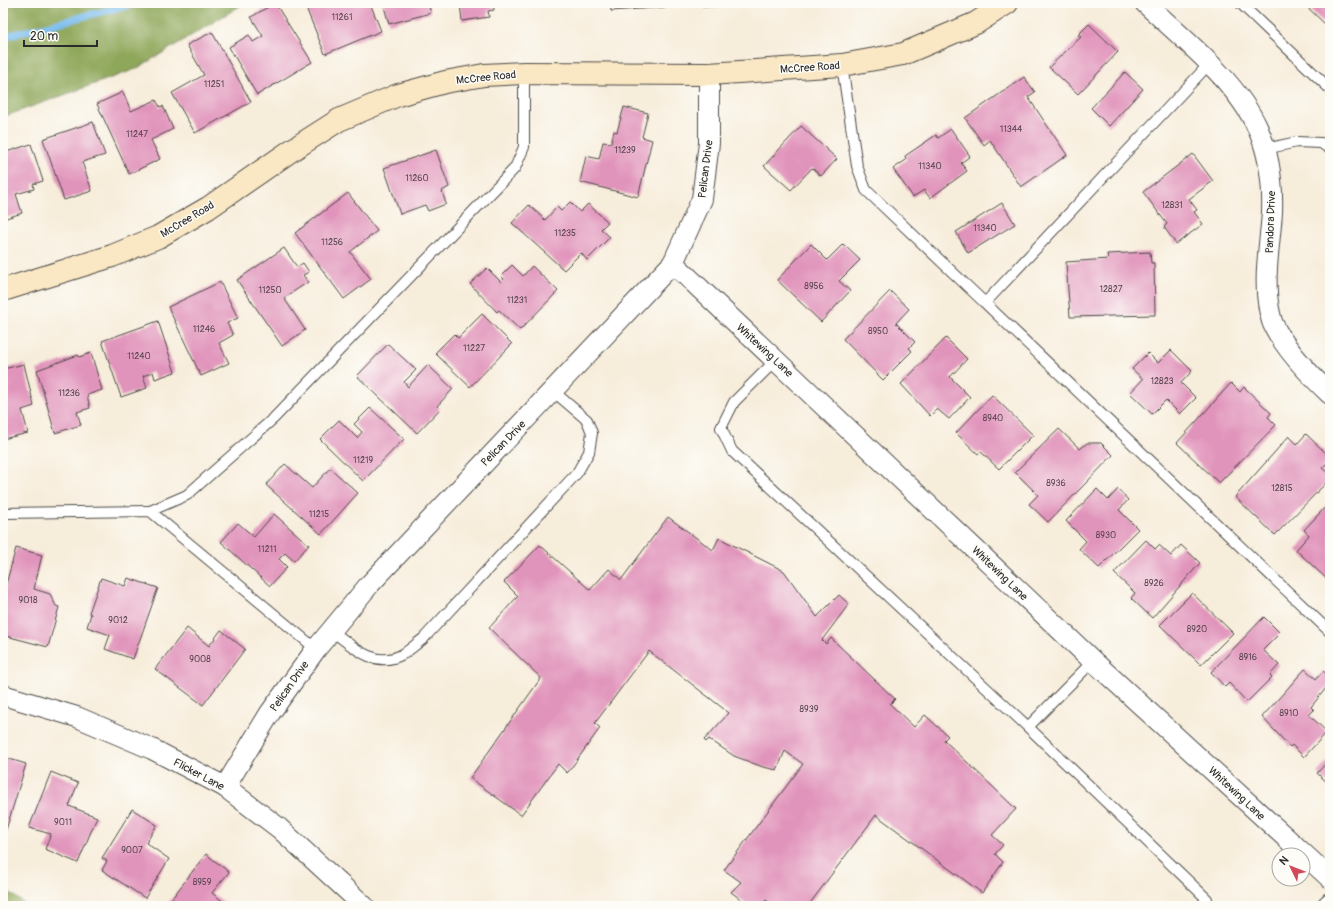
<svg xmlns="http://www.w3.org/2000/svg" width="1333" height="909" viewBox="0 0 1333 909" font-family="Pangolin,sans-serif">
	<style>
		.forest { fill: #8fa75a; stroke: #5d6942 }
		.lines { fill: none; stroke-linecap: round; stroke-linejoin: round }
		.stream { stroke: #78bcee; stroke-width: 7 }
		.building { fill: #e194bb }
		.lane-casing { stroke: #4a4845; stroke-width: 12 }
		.street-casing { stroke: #4a4845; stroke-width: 22 }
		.secondary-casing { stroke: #4a4845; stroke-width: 24 }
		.lane { stroke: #fff; stroke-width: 10 }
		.street { stroke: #fff; stroke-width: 20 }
		.secondary { stroke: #fae7c3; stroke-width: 22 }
		.labels { text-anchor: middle; stroke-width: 3; stroke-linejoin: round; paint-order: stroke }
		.number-label { font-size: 9px; fill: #58454f }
		.street-label { font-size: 11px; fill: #2b2b2b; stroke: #fdfcf7 }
	</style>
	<rect width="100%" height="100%" fill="#fdfcf7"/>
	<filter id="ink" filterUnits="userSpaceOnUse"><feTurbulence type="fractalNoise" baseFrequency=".025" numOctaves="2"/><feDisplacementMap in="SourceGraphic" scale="8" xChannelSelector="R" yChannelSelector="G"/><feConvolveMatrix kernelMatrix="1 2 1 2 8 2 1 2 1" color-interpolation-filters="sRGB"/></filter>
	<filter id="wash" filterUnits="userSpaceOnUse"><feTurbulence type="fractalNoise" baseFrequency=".012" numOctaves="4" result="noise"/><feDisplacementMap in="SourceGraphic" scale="16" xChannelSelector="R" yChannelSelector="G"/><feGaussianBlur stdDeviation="0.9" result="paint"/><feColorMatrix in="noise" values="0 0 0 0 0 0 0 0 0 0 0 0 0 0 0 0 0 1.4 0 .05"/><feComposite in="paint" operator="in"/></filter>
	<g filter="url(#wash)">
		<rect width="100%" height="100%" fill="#f7eddb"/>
		<g class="forest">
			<path d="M3,3h242l-109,66 -133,48z"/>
			<path d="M3,887l24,19h-24z"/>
		</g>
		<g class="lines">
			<path class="stream" d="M3,37l133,-34"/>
		</g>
		<g id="blocks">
			<g class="building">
				<path d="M275,3l37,59 -55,33 -28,-48 20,-12 4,7 10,-6 -12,-19z"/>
				<path d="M304,3h66l11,28 -56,23z"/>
				<path d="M383,3h45l3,10 -42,11z"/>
				<path d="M460,3h33l1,7 -6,1 1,6 -27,4z"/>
				<path d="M610,3h59v4l-58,4z"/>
				<path d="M703,3h32v3l-32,1z"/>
				<path d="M1303,3h27v16l-5,5z"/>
				<path d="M1089,24l29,28 -40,42 -29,-27 32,-30 -3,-2z"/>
				<path d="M212,32l39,70 -56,31 -23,-40 32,-18 -17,-30z"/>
				<path d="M1125,72l18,17 -34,37 -18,-18z"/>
				<path d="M1024,77l11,15 -7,5 39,58 -46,32 -31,-47 -6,5 -19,-27z"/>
				<path d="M123,92l8,19 25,-11 4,7 3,-1 10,23 -22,11 9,19 -31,15 -32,-70z"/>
				<path d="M624,107l24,6 -6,24 10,3 -14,57 -58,-15 6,-26 13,3 4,-17 8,1 3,-12 3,1z"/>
				<path d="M93,122l12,33 -23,7 10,29 -28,9 -21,-61z"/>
				<path d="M801,126l36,33 -16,17 -9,-8 -21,22 -27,-24z"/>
				<path d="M951,129l19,27 -9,7 6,8 -37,27 -6,-8 -11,7 -20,-28 13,-9 -1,-4 31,-21 2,3z"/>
				<path d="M31,144l12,37 -10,3 1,5 -18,5 6,19 -19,6v-66z"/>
				<path d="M436,150l13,37 -7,4 4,13 -18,7 -3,-6 -25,9 -16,-46z"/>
				<path d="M1193,154l20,27 -24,18 8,11 -3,2 9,12 -27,20 -12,-17 3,-3 -24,-32z"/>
				<path d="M348,193l29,38 -27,21 21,27 -27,20 -49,-66z"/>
				<path d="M570,202l10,10 8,-8 20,18 -7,7 9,8 -23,23 -6,-7 -17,17 -52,-47 17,-18 16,15 12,-13 4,4z"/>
				<path d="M1002,203l13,21 -47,29 -12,-21z"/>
				<path d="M811,244l16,16 16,-16 17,16 -21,21 11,10 -29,31 -44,-42z"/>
				<path d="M284,248l13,19 6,-4 6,9 -6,3 5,7 -24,16 21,32 -23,16 -45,-66z"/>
				<path d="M1150,252l1,11h3l1,52 -85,2 -4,-55 42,-3 -1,-5z"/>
				<path d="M512,265l11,11 9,-10 26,25 -38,39 -21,-20 -2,2 -27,-28 17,-16 14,14 3,-3 -3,-3z"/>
				<path d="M220,282l18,36 -11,5 6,12 -14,8 10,20 -28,13 -33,-69z"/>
				<path d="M890,291l19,18 -13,14 19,19 -6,6 3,3 -29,29 -40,-41z"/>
				<path d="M482,314l30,30 -42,43 -35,-34 19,-19 4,4z"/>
				<path d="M158,321l17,51 -20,7 -2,-7 -10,4 4,12 -26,9 -19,-56z"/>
				<path d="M946,338l21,21 -17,18 20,20 -21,22 -12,-10 -7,7 -29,-32z"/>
				<path d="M388,344l28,26 -12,12 4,5 20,-22 25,24 -16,17 3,3 -23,24 -60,-57z"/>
				<path d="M1171,350l21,21 -11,12 15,15 -16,16 -14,-14 -14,14 -22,-21 13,-14 -11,-10 16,-16 10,10z"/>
				<path d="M91,353l11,37 -15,5 3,13 -13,4 4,13 -26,8 -18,-63 41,-15 1,2z"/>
				<path d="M24,364l10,42 -12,4 6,23 -25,6v-56l2,-1 -2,-13z"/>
				<path d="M1231,383l9,9 4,-5 27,26 -3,4 8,8 -57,58 -42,-40z"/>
				<path d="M992,395l41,40 -34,34 -18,-17 -3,2 -22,-21z"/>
				<path d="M370,408l34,31 -41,42 -43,-42 19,-19 18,18 5,-6 -8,-8z"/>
				<path d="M1059,429l21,20 7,-6h14l12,12 -65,67 -19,-18 9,-9 -23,-23z"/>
				<path d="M1306,434l24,23v3l-8,8 8,7v4l-55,56 -40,-38 54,-61 8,8z"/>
				<path d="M285,464l27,24 18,-20 28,25 -37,41 -55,-49z"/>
				<path d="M1097,489l11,11 10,-11 10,11 -9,10 19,19 -39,39 -20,-19 7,-8 -20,-20z"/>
				<path d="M1330,502v80l-34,-32 13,-15 -5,-5z"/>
				<path d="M274,514l35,31 -15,16 -9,-8 -6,6 8,8 -17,19 -49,-44 17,-19 16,14z"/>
				<path d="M668,517l45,33 6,-12 65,33 33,46 22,-22 10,9 -27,36 4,4 5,-6 64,61 -5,5 24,23 11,-12 23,21 -4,4 72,69 -24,26 11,10 -8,9 8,8 -21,31 -106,-78 -68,91h-34l-8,-6 -5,6h-11l-19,-14 10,-10 -17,-12 79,-106 -18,-13 -8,19 -14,-3 -29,-11 -25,-17 -3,3 -2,-2 25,-27 -80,-62 -54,72 5,5 -31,43 -2,2 -9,-9 -37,51 -51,-37 71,-100 -52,-50 29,-32 -14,-14 36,-37 50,45 19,-21 12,11z"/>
				<path d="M1146,540l9,9 4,-4 12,11 10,-11 19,18 -48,55 -21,-20 4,-5 -21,-20z"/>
				<path d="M16,548l26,7 -8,34 16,5 6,12 3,1 -11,40 -42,-11 1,-4 -4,-1v-36z"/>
				<path d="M101,578l24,8 3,-8 30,10 -25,71 -28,-10 5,-14 -23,-8 4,-13 -2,-1z"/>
				<path d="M1192,593l41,40 -32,32 -41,-40z"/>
				<path d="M1264,617l16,16 -17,17 16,15 -9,10 2,2 -25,25 -18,-19 -4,4 -14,-15z"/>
				<path d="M187,628l22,18 12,-16 24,19 -42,56 -48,-36z"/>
				<path d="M1305,669l11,10 7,-8 7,6v6l-19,24 3,3 -5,5 18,17 -23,25 -12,-12 -2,2 -28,-30z"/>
				<path d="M3,757l23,7 -20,66 -3,-1z"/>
				<path d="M1330,759v26l-13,-12z"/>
				<path d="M51,772l27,11 -9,23 28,11 -19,46 -33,-14 6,-15 -22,-6z"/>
				<path d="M132,809l25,16 -11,18 23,16 -24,39 -43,-28 5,-9 -5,-3z"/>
				<path d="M206,854l23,18 -17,21 13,10 -3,3h-56z"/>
			</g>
		</g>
	</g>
	<g filter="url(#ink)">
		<use href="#blocks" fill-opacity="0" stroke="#4a4845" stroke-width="1"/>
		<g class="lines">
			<g class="lane-casing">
				<g id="lane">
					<path d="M1240,3l90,86"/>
					<path d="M842,65l15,101 9,24 119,113 225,-240"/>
					<path d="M1265,149l32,-7 24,1 9,6"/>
					<path d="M985,303l345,329"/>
					<path d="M776,360l-42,42 -13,26 11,23 296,276 179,172 -6,7"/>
					<path d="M150,511l37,-16 87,-77 241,-250 9,-21v-74"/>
					<path d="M3,513l147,-2 166,138"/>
					<path d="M331,630c21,16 44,40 72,24 7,-4 13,-10 20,-15l154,-166 12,-21 3,-19 -5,-13 -34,-29"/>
					<path d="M1028,727l65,-66"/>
				</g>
			</g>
			<g class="street-casing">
				<g id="street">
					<path d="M1145,3c38,36 91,77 113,126 11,25 15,56 14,83 -2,32 -9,65 -3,97 1,5 2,10 4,15 12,25 37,51 57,70"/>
					<path d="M673,263l420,398 237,217"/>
					<path d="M3,695l74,22 75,32 73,38 54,41 85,78"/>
					<path d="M225,787l45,-74 46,-64 53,-64 304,-322 29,-64 7,-56v-69"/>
					<path d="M1327,906l3,-3"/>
				</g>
			</g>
			<g class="secondary-casing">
				<path id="secondary" d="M3,290l109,-34 46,-19 50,-29 84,-58 47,-30 59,-25 47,-13 39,-7 40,-2 185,1 133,-9 61,-11 73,-31 31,-20"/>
			</g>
			<use href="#lane" class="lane"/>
			<use href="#street" class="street"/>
			<use href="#secondary" class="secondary"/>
		</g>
	</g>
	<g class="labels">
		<g class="number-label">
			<text x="342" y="20">11261</text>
			<text x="214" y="87">11251</text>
			<text x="1011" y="132">11344</text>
			<text x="137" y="137">11247</text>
			<text x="625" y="153">11239</text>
			<text x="930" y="169">11340</text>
			<text x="417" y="181">11260</text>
			<text x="1172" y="208">12831</text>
			<text x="985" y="231">11340</text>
			<text x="565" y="236">11235</text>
			<text x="332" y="245">11256</text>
			<text x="814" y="289">8956</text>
			<text x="1111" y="292">12827</text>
			<text x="270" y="293">11250</text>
			<text x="517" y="303">11231</text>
			<text x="204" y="332">11246</text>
			<text x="878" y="334">8950</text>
			<text x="474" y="351">11227</text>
			<text x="139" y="359">11240</text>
			<text x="1162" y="384">12823</text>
			<text x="69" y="396">11236</text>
			<text x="993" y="421">8940</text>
			<text x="363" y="463">11219</text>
			<text x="1056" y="486">8936</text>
			<text x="1282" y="491">12815</text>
			<text x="319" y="517">11215</text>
			<text x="1106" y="538">8930</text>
			<text x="267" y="552">11211</text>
			<text x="1154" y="586">8926</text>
			<text x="28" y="603">9018</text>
			<text x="118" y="623">9012</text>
			<text x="1197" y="632">8920</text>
			<text x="1248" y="660">8916</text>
			<text x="200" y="662">9008</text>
			<text x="809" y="712">8939</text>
			<text x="1289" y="716">8910</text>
			<text x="63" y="825">9011</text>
			<text x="132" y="853">9007</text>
			<text x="202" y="885">8959</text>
		</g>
		<g class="street-label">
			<text transform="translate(810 67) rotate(-4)" y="4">McCree Road</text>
			<text transform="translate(486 77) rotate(-6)" y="4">McCree Road</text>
			<text transform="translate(705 169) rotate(-83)" y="4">Pelican Drive</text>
			<text transform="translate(187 219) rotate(-31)" y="4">McCree Road</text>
			<text transform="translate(1270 222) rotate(-88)" y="4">Pandora Drive</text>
			<text transform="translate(765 350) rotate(43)" y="4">Whitewing Lane</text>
			<text transform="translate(503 443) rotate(-46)" y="4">Pelican Drive</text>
			<text transform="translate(1000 573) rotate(44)" y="4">Whitewing Lane</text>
			<text transform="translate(289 686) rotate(-55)" y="4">Pelican Drive</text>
			<text transform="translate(199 774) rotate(28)" y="4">Flicker Lane</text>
			<text transform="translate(1237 793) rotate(43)" y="4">Whitewing Lane</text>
		</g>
	</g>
	<rect width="1333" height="909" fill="none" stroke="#fdfcf7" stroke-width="16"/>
	<g transform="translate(1291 867) rotate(313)"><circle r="19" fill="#fdfcf7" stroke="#a9a8a5"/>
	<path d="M0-3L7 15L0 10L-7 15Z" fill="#d1495b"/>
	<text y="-6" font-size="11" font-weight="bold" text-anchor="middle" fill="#2b2b2b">N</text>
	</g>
	<path d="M24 40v6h73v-6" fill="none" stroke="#2b2b2b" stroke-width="2"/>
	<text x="30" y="40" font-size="12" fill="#2b2b2b" stroke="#fdfcf7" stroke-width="3" paint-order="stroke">20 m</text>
</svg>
